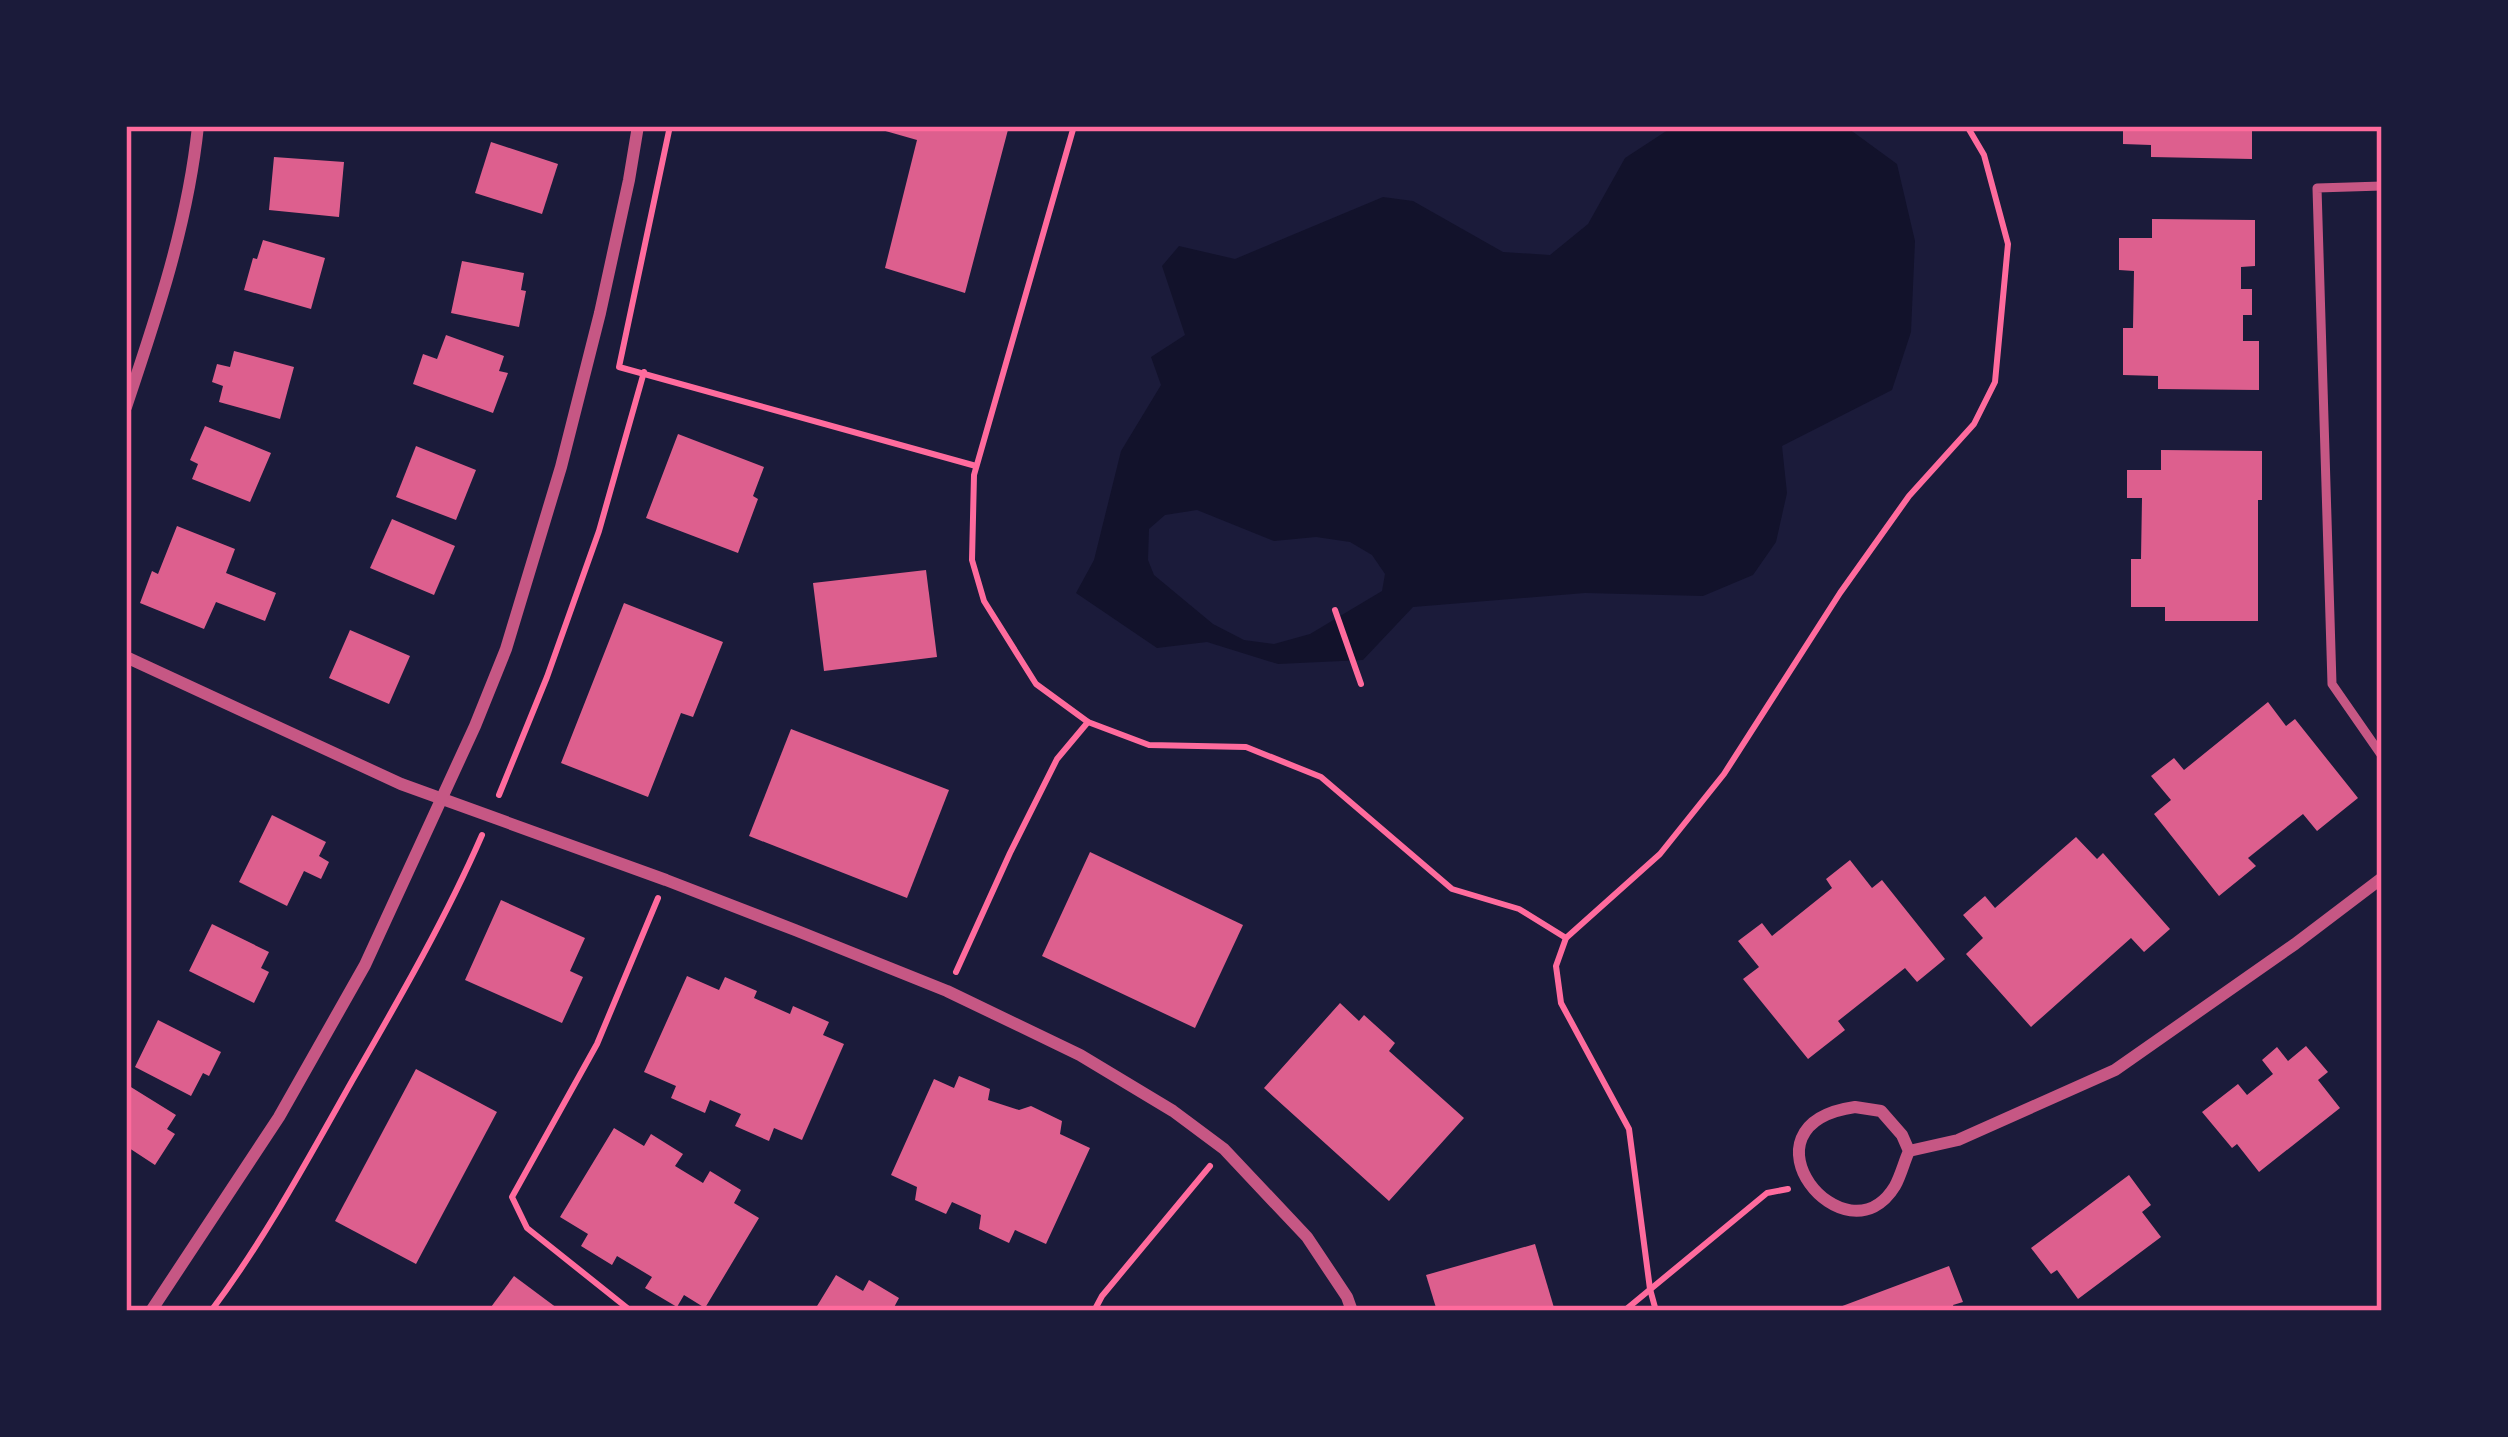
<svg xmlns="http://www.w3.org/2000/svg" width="2508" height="1437" viewBox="0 0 2508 1437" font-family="'Open Sans',sans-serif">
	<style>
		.water { fill: #12122b; fill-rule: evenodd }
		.building { fill: #dd5f8e }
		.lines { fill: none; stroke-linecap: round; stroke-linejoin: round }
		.path { stroke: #ff6b9d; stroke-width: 6 }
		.service { stroke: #c65784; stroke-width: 9 }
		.minor { stroke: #c65784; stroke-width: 12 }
		.neatline { fill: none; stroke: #ff6b9d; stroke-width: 4.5 }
	</style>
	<rect width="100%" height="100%" fill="#1b1b3a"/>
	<path class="water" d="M1674,126h171l52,38 18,77 -4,91 -19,58 -110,56 5,47 -11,49 -23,33 -50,21 -118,-3 -172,14 -50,53 -85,4 -71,-22 -50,6 -81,-55 18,-33 27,-109 40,-66 -10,-28 34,-22 -23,-69 17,-20 56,13 148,-62 30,4 90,51 47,3 38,-31 37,-66zM1197,510l77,31 42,-4 34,5 22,13 13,19 -3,17 -72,43 -36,10 -30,-4 -31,-16 -59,-49 -6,-15 1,-31 16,-14z"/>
	<g class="building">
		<path d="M868,126h141l-44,167 -80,-25 32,-128z"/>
		<path d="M2123,126h129v33l-101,-2v-12l-28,-1z"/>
		<path d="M491,142l67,22 -16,50 -67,-21z"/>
		<path d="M274,157l70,5 -5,55 -70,-7z"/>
		<path d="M2152,219l103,1v46l-14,1v22h11v26h-9v26h16v49l-101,-1v-13l-35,-1v-47h10l1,-57 -15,-1v-32h33z"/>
		<path d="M263,240l62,18 -14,51 -67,-19 9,-32 4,1z"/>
		<path d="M462,261l62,12 -3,17 5,1 -7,36 -68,-14z"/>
		<path d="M446,335l58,21 -5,15 9,2 -15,40 -80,-29 10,-30 14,5z"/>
		<path d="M234,351l60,16 -14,52 -61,-17 4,-16 -11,-4 5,-18 13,3z"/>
		<path d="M205,426l66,27 -21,49 -58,-23 6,-15 -8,-4z"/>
		<path d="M678,434l86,33 -11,29 5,3 -20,54 -92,-35z"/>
		<path d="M416,446l60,24 -20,50 -60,-23z"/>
		<path d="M2161,450l101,1v49h-4v121h-93v-14h-34v-48h10l1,-61h-15v-28h34z"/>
		<path d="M392,519l63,27 -21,49 -64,-27z"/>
		<path d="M177,526l58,23 -9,24 50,20 -11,28 -49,-19 -12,27 -64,-26 12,-32 6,3z"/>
		<path d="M926,570l11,87 -113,14 -11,-88z"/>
		<path d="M624,603l99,39 -30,75 -12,-4 -33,84 -87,-34z"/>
		<path d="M350,630l60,26 -21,48 -60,-26z"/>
		<path d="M2268,702l18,24 9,-7 63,79 -41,33 -14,-17 -55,44 8,8 -37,30 -65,-82 17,-14 -20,-24 23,-18 10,12z"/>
		<path d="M791,729l158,61 -42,108 -158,-62z"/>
		<path d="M272,815l54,27 -7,14 10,6 -8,17 -17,-8 -17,35 -48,-24z"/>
		<path d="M2076,837l21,22 6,-6 67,76 -26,23 -13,-14 -100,89 -65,-73 17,-16 -20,-23 22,-19 10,12z"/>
		<path d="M1090,852l153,73 -48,103 -153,-72z"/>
		<path d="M1850,860l22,28 10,-8 63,79 -28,23 -12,-14 -67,53 7,9 -37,29 -65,-80 16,-12 -21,-26 24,-18 10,13 60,-48 -6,-9z"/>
		<path d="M501,900l84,38 -15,33 13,6 -21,46 -97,-43z"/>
		<path d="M212,924l57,28 -8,16 8,4 -15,31 -65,-32z"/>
		<path d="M687,976l32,14 6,-13 32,14 -3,7 36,16 3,-8 36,16 -6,13 21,9 -42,96 -28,-12 -5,13 -34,-15 6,-12 -31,-14 -5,13 -34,-15 5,-12 -32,-14z"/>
		<path d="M1340,1003l19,18 5,-6 31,28 -6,8 75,67 -75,83 -125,-113z"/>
		<path d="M158,1020l63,32 -12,24 -6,-3 -12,23 -56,-29z"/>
		<path d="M2306,1046l22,26 -10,8 22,28 -81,64 -22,-28 -5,4 -30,-36 36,-28 9,11 26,-21 -11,-14 15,-13 11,14z"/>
		<path d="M416,1069l81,43 -81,152 -81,-43z"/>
		<path d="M959,1076l31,13 -2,11 31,10 12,-4 31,15 -2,13 30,14 -44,96 -31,-14 -6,13 -30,-14 2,-14 -29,-13 -6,12 -31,-14 2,-13 -26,-12 43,-96 20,9z"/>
		<path d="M126,1084l50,31 -9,14 8,5 -20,31 -29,-19z"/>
		<path d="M614,1128l30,18 7,-12 32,20 -8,12 28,17 7,-12 31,19 -7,13 25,15 -54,90 -21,-13 -7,12 -32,-19 7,-11 -35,-21 -5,9 -31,-19 7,-12 -28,-17z"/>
		<path d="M2129,1175l22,30 -9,7 19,25 -83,62 -21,-29 -6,4 -20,-26z"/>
		<path d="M1535,1244l20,67h-118l-11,-36z"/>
		<path d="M1949,1266l14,36 -10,3 2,6h-126z"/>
		<path d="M836,1275l27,16 6,-11 30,18 -7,13h-78z"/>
		<path d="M514,1276l47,35h-73z"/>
	</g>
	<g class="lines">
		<g class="path">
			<path d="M670,126l-51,241 357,99"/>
			<path d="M1074,126l-100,349 -2,85 12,41 52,83 52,38 61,23 97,2 75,30 131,112 67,20 47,29"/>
			<path d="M1335,610l26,74"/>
			<path d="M499,795l48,-118 52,-146 45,-159"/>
			<path d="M956,972l54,-119 47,-94 31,-37"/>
			<path d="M211,1311c54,-72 97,-152 141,-230 46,-80 93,-161 130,-246"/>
			<path d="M631,1311l-104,-83 -15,-31 85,-153 61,-146"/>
			<path d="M1094,1311l8,-15 108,-130"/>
			<path d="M1624,1311l143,-118 21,-4"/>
			<path d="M1656,1311l-6,-22 -21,-160 -68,-126 -5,-37 10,-28 94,-84 64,-80 116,-181 69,-97 65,-72 21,-42 13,-138 -24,-89 -17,-29"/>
		</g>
		<path class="service" d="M2382,186l-65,2 15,496 50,72"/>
		<g class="minor">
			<path d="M126,407c31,-92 62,-184 72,-281"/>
			<path d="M126,657l275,127 265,96 129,50 152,61 133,64 93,56 51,38 83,88 40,60 5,14"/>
			<path d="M1855,1107l26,4 21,24 7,16c-5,11 -8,24 -14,35 -49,81 -165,-61 -40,-79z"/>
			<path d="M1909,1151l49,-11 157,-70 180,-126 87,-66"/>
			<path d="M151,1311l128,-194 86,-152 110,-239 31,-77 55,-182 39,-154 29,-133 9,-54"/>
		</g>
	</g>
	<rect width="2508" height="1437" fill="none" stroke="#1b1b3a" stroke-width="258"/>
	<rect x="129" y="129" width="2250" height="1179" class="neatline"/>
</svg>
